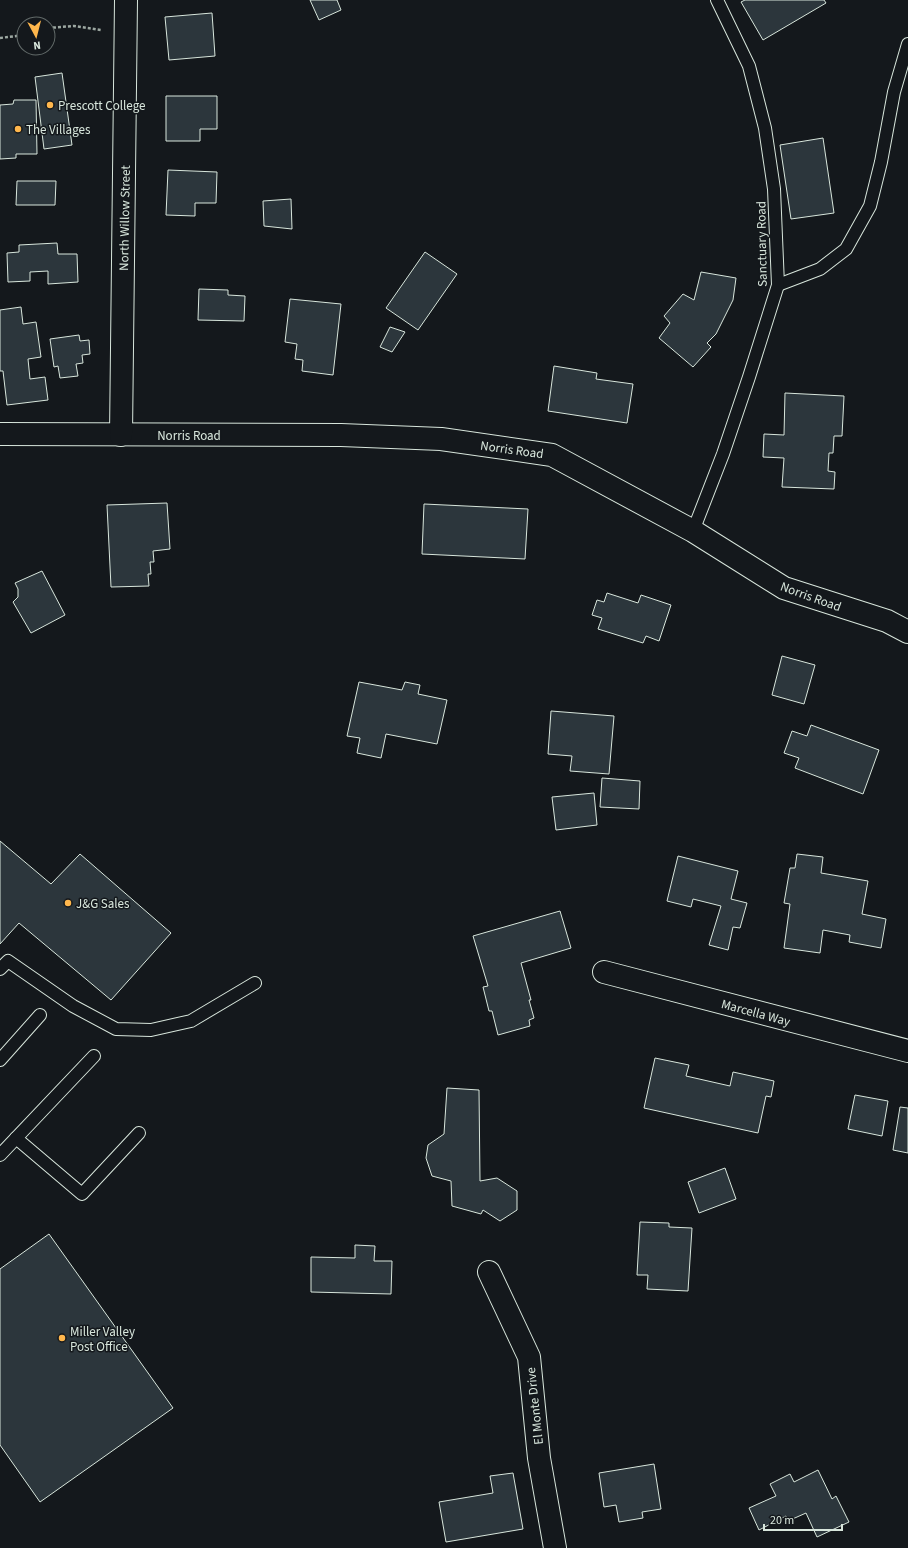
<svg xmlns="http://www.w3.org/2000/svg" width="908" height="1548" viewBox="0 0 908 1548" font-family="'Source Sans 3',sans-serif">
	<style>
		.building { fill: #2c363c; stroke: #d8e6dc }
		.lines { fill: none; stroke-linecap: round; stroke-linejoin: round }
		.lane-casing { stroke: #d8e6dc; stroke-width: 14 }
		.street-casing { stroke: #d8e6dc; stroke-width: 24 }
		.path { stroke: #9da8a2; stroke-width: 2.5; stroke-dasharray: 3 2; stroke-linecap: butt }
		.lane { stroke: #14181c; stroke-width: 12 }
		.street { stroke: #14181c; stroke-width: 22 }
		.poi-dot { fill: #ffb74d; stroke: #14181c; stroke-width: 1.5 }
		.labels { text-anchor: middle; stroke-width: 3; stroke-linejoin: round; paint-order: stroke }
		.poi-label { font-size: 13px; fill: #d8e6dc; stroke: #14181c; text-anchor: start }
		.street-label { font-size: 13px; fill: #d8e6dc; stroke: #14181c }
	</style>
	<rect width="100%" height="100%" fill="#14181c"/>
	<g class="building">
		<path d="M310,0h27l4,10 -22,10z"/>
		<path d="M745,0h79l2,3 -63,37 -22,-38z"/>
		<path d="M212,13l3,43 -46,4 -4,-43z"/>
		<path d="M62,73l10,72 -28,4 -9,-72z"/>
		<path d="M166,96h51v33h-17v12h-34z"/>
		<path d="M14,100h22l1,54h-21v4l-16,1v-54l13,-1z"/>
		<path d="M823,138l11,75 -43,6 -11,-74z"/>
		<path d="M168,170l49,2 -1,31h-21v13l-29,-1z"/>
		<path d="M17,181h39l-1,24h-39z"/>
		<path d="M291,199l1,30 -28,-3 -1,-25z"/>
		<path d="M57,243l1,11h19l1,28 -30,2v-13l-18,1v9l-22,1 -1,-29 12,-1v-7z"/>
		<path d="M425,252l32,22 -39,56 -32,-22z"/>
		<path d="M701,272l35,6 -3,22 -17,34 -9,9 4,4 -18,20 -34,-29 11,-15 -6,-7 19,-22 11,6z"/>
		<path d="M199,289l29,1v5l17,1 -1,25 -46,-1z"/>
		<path d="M290,299l51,5 -8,71 -31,-4 1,-11 -8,-1 2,-15 -12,-2z"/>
		<path d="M21,307l2,17 13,-2 5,35 -13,2 2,20 15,-2 3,23 -41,5 -4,-34h-3v-61z"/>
		<path d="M390,327l15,5 -13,20 -12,-5z"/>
		<path d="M79,335l1,6 9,-1 1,14 -8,1 1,8 -7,1 2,12 -18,2 -2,-12 -4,1 -4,-28z"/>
		<path d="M554,366l43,7 -1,6 37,5 -6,39 -79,-12z"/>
		<path d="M785,393l59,3 -2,40h-8l-1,17h-4l-1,18 7,1 -1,17 -52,-2 2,-29 -21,-1 1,-23 20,1z"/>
		<path d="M167,503l3,46 -17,2 1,11h-4l1,12h-3l1,12 -38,1 -4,-82z"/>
		<path d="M424,504l104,5 -3,50 -103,-5z"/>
		<path d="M42,571l23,44 -34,18 -18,-31 5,-5v-8l-3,-6z"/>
		<path d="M607,593l31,10 3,-8 30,10 -12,36 -13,-5 -3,7 -45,-14 4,-11 -10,-3 5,-15 7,2z"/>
		<path d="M782,656l33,9 -11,39 -32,-9z"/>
		<path d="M359,682l43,8 3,-8 15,3 -2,9 29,6 -10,44 -51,-10 -5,24 -24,-5 3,-15 -13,-2z"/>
		<path d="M551,711l63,5 -5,58 -39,-3 2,-15 -24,-2z"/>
		<path d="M811,725l68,25 -16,44 -68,-26 4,-10 -15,-5 8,-22 15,5z"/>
		<path d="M602,778l38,3 -1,28 -39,-2z"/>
		<path d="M594,793l3,32 -41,5 -4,-33z"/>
		<path d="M0,841l51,43 29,-30 91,79 -60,67 -92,-77 -19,21z"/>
		<path d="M797,854l26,3 -2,16 47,8 -6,33 24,5 -5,29 -32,-6 1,-7 -27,-5 -3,23 -36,-5 6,-44 -6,-1 6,-35h5z"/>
		<path d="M678,856l60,15 -7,28 16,4 -7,25 -7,-1 -5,23 -19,-5 12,-39 -28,-7 -2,8 -24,-6z"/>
		<path d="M560,911l11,37 -50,15 10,37h-2l5,18 -5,2 1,6 -32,9 -6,-24h-3l-6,-24 5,-1 -15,-50z"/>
		<path d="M655,1058l34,7 -3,11 44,10 3,-14 41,9 -3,16 -5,-1 -8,37 -114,-25z"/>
		<path d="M447,1088l32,2 1,91 17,-3 20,13v19l-17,11 -17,-11 -2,4 -29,-8 -1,-25 -19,-5 -6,-18 2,-13 16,-11z"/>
		<path d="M855,1095l33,6 -6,35 -34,-7z"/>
		<path d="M900,1107l8,1v45l-15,-3z"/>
		<path d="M725,1168l11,31 -37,14 -11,-31z"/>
		<path d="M640,1222l29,1v4l23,1 -4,63 -41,-2 1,-14h-11z"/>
		<path d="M49,1234l124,174 -133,94 -40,-57v-176z"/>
		<path d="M355,1245l20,1 -1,15h18l-1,33 -80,-2v-35l44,1z"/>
		<path d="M654,1464l7,45 -19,3 1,6 -24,4 -3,-17 -12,2 -5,-34z"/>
		<path d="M818,1470l14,29 4,-3 13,26 -32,15 -11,-24 -18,8 -2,-5 -27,14 -10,-22 27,-12 -6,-12 20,-10 4,8z"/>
		<path d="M513,1473l10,56 -77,13 -7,-40 54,-9 -3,-17z"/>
	</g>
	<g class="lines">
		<g class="lane-casing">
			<g id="lane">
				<path d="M778,285l42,-16 26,-20 24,-43 11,-44 13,-70 14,-48"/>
				<path d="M693,531l30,-77 26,-77 29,-92 -4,-96 -9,-61 -16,-62 -32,-66"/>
				<path d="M0,969l8,-8 65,45 43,23 35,1 40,-9 64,-38"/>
				<path d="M0,1060l40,-45"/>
				<path d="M16,1138l66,56 57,-61"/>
				<path d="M0,1155l94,-99"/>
			</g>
		</g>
		<g class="street-casing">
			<g id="street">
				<path d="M0,434l341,1 100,4 111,16 141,76 91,57 103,33 21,11"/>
				<path d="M121,435l5,-435"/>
				<path d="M604,972l304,79"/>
				<path d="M489,1272l40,85 10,101 16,90"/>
			</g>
		</g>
		<g class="path">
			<path d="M48,28l26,-2 27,4"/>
			<path d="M0,38l24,-3"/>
		</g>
		<use href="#lane" class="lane"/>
		<use href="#street" class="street"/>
	</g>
	<g class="poi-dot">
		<circle cx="50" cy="105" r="4"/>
		<circle cx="18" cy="129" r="4"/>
		<circle cx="68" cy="903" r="4"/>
		<circle cx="62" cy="1338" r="4"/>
	</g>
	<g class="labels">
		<g class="poi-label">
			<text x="58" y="110">Prescott College</text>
			<text x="26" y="134">The Villages</text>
			<text x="76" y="908">J&amp;G Sales</text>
			<text x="70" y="1336">Miller Valley<tspan x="70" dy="15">Post Office</tspan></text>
		</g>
		<g class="street-label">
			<text transform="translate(124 218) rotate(-89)" y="5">North Willow Street</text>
			<text transform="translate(761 244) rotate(-91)" y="5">Sanctuary Road</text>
			<text x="189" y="440">Norris Road</text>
			<text transform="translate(512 449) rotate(8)" y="5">Norris Road</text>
			<text transform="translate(811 596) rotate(20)" y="5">Norris Road</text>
			<text transform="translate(756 1012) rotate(15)" y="5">Marcella Way</text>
			<text transform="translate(534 1406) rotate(-96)" y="5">El Monte Drive</text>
		</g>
	</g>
	<g transform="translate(36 36) rotate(173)"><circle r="19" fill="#14181c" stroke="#626a69"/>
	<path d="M0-3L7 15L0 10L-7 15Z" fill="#ffb74d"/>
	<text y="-6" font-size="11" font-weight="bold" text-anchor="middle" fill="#d8e6dc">N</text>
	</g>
	<path d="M764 1524v6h78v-6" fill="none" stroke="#d8e6dc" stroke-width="2"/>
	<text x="770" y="1524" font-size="12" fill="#d8e6dc" stroke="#14181c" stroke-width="3" paint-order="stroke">20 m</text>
</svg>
